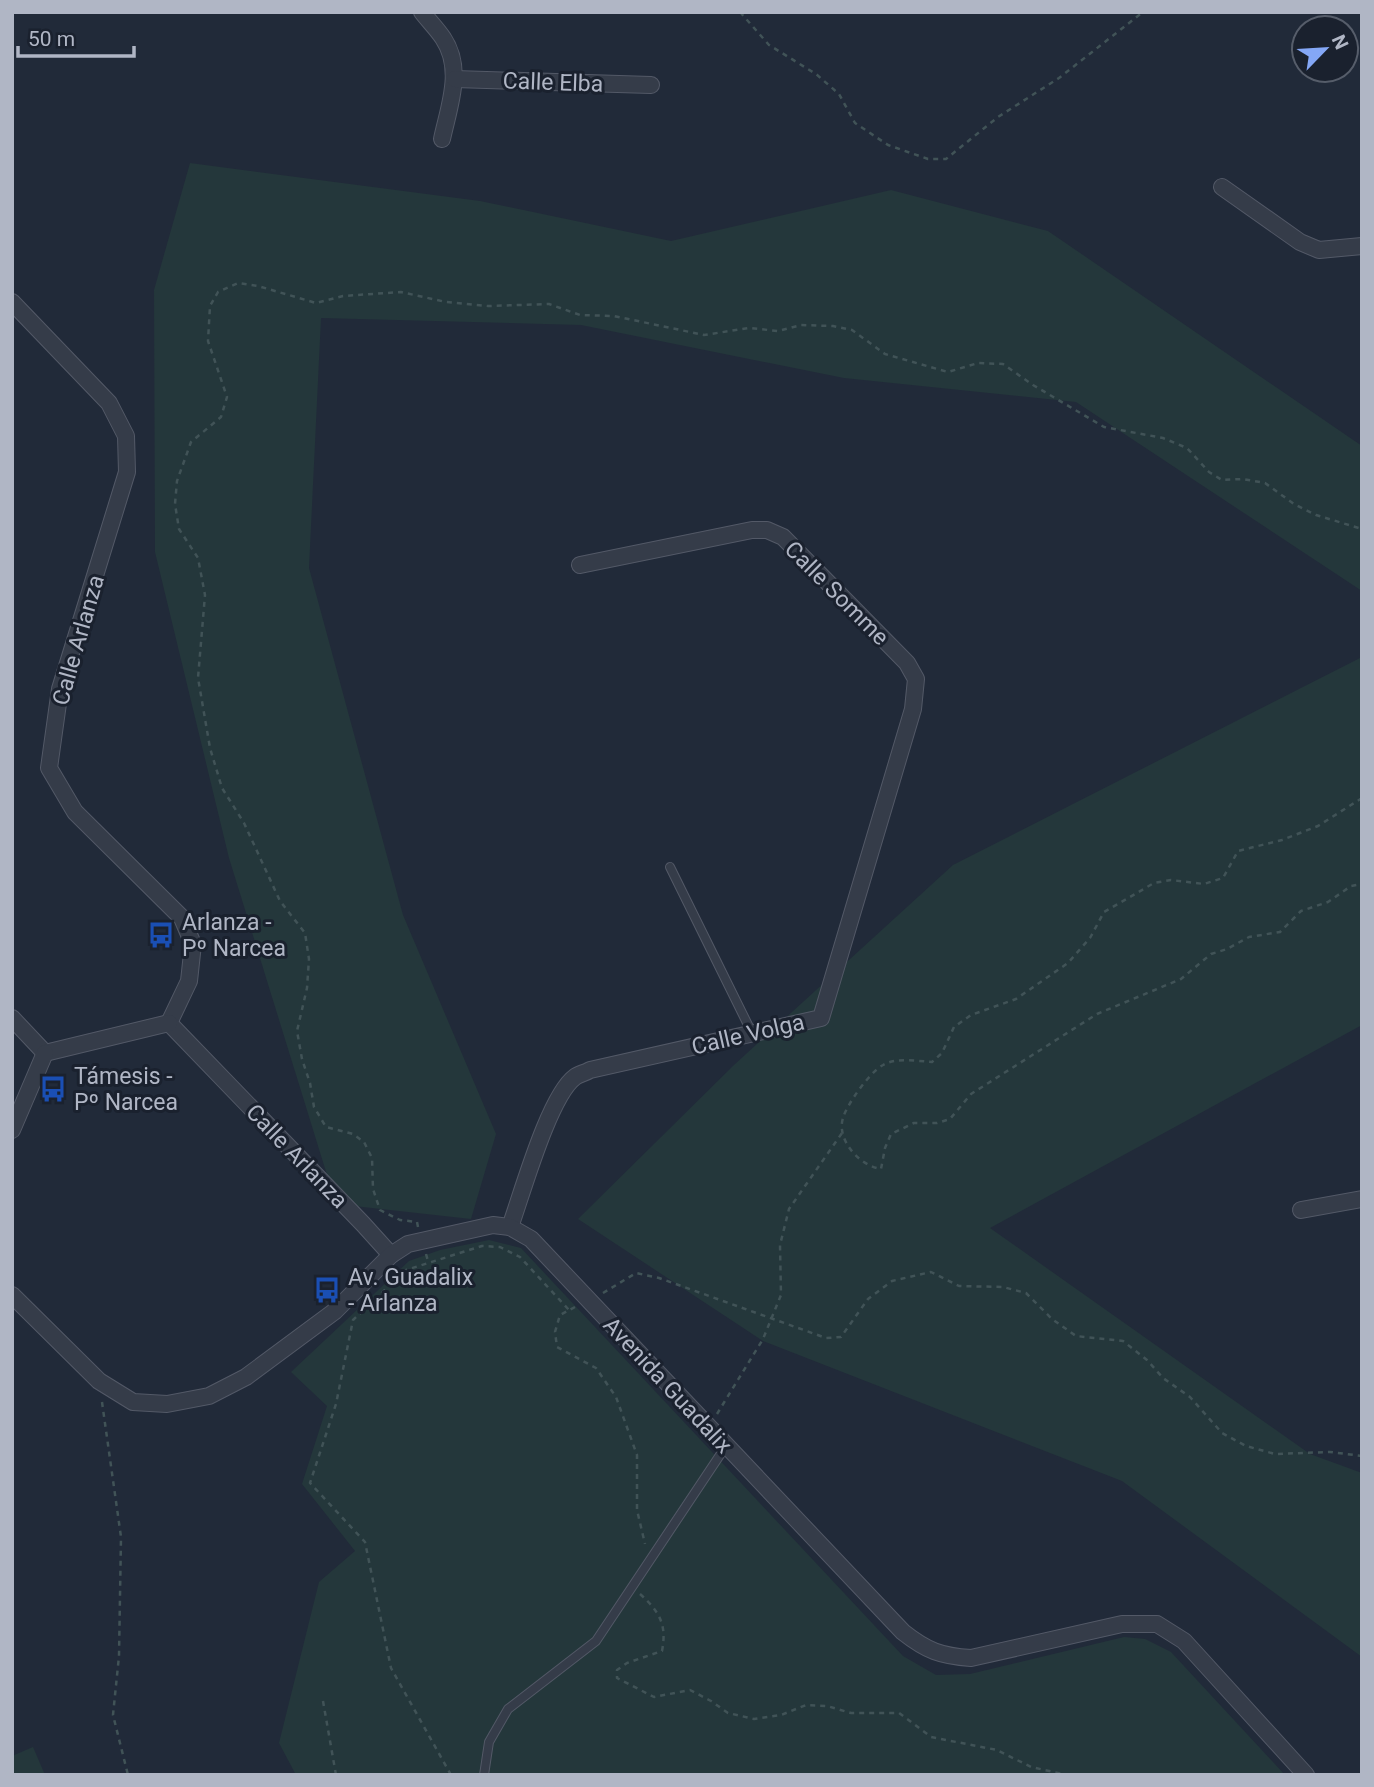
<svg xmlns="http://www.w3.org/2000/svg" width="1374" height="1787" viewBox="0 0 1374 1787" font-family="Roboto,sans-serif">
	<style>
		.green { fill: #24373b }
		.lines { fill: none; stroke-linecap: round; stroke-linejoin: round }
		.service-casing { stroke: #535967; stroke-width: 10 }
		.minor-casing { stroke: #535967; stroke-width: 18 }
		.path { stroke: #415357; stroke-width: 2.5; stroke-dasharray: 5 5; stroke-linecap: butt }
		.service { stroke: #353c49; stroke-width: 8 }
		.minor { stroke: #353c49; stroke-width: 16 }
		.labels { text-anchor: middle; stroke-width: 6; stroke-linejoin: round; paint-order: stroke }
		.street-label { font-size: 23px; fill: #b0b6c5; stroke: #1a212e }
		.poi-label { font-size: 23px; fill: #b0b6c5; stroke: #1a212e; text-anchor: start }
	</style>
	<rect width="100%" height="100%" fill="#212a39"/>
	<g class="green">
		<path d="M190,163l290,38 191,40 220,-51 157,41 314,215v145l-286,-189 -232,-24 -263,-53 -260,-7 -12,250 94,347 93,219 -25,85 -135,-15 -107,-346 -74,-306 -1,-262z"/>
		<path d="M1362,657v368l-372,203 320,226 52,19v184l-240,-176 -359,-140 -185,-122 156,-154 219,-200z"/>
		<path d="M489,1240l32,8 382,408 33,19 34,-1 154,-37 21,2 26,13 114,123h-989l-17,-32 40,-161 36,-31 -53,-67 25,-78 -36,-34 118,-111 31,-11z"/>
		<path d="M33,1747l12,28h-33v-19z"/>
	</g>
	<g class="lines">
		<g class="service-casing">
			<g id="service">
				<path d="M670,867l82,166"/>
				<path d="M484,1775l5,-33 19,-33 88,-68 130,-195"/>
			</g>
		</g>
		<g class="minor-casing">
			<g id="minor">
				<path d="M422,12c7,9 15,17 21,26 21,31 6,68 -1,101"/>
				<path d="M455,79l196,6"/>
				<path d="M1222,187l78,55 19,8 43,-4"/>
				<path d="M12,302l97,101 17,33 1,36 -67,217 -11,79 26,44 107,106 11,26 -4,37 -20,42"/>
				<path d="M12,1018l33,35"/>
				<path d="M169,1023l194,201 28,31"/>
				<path d="M45,1053l124,-30"/>
				<path d="M12,1130l33,-77"/>
				<path d="M1301,1210l61,-11"/>
				<path d="M510,1227c12,-33 39,-131 65,-150 4,-3 10,-4 15,-7l231,-52 92,-309 3,-30 -9,-16 -124,-126 -16,-7h-15l-172,35"/>
				<path d="M12,1295l87,86 34,21 34,2 42,-8 37,-19 89,-66 56,-56 17,-11 85,-19 17,2 21,12 372,393c24,19 38,24 68,26l151,-34h35l27,17 122,134"/>
			</g>
		</g>
		<g class="path">
			<path d="M740,12l29,33 47,29 23,20 16,29 33,22 40,14h18l52,-42 61,-39 84,-66"/>
			<path d="M1362,798l-44,28 -36,14 -44,11 -15,27 -19,6 -33,-4 -17,3 -50,29 -14,26 -22,25 -52,36 -45,16 -17,12 -12,26 -10,9c-16,-1 -35,-5 -49,3 -13,7 -36,39 -40,53 -7,22 17,48 38,51l4,-21 6,-14 23,-11h23l13,-4 21,-25 126,-80 84,-35 30,-25 16,-5 22,-12 31,-5 21,-21 27,-9 23,-16 11,-2"/>
			<path d="M418,1227l-1,-5 -17,-2 -20,-10 -7,-21 -1,-31 -8,-16 -11,-8 -27,-7 -12,-20 -4,-24 -8,-24 -5,-28 10,-43 2,-29 -4,-26 -25,-32 -36,-78 -22,-35 -12,-40 -12,-70 7,-83 -7,-37 -19,-29 -4,-25 2,-23 14,-39 30,-25 6,-20 -19,-56 2,-35 8,-14 20,-9 20,3 58,17 27,-7 58,-4 45,10 42,4 61,-2 31,11 34,1 90,19 45,-7 29,3 23,-6 32,1 19,4 33,24 63,18 30,-9 25,1 30,21 71,42 59,11 24,10 22,24 13,8 21,-1 22,4 29,21 22,11 46,14"/>
			<path d="M426,1254l2,7"/>
			<path d="M603,1293l33,-20 23,5 167,60 15,-1 27,-38 24,-18 39,-9 28,14 44,1 23,6 26,26 24,17 47,5 24,19 16,18 27,19 32,36 24,13 29,8 55,-2 32,4"/>
			<path d="M575,1307l-15,8 -5,17 2,15 39,21 20,29 21,58v55l8,34"/>
			<path d="M102,1402l19,135 -2,119 -6,59 15,60"/>
			<path d="M717,1414l46,-75 18,-44 -1,-50 9,-36 53,-76"/>
			<path d="M640,1594c20,18 27,31 22,57l-35,12 -10,7v8l37,19 36,-7 21,11 17,12 26,6 27,-4 25,-10 21,1 24,7h48l32,24 66,13 34,17 36,8"/>
			<path d="M323,1701l13,74"/>
			<path d="M451,1775l-60,-107 -26,-126 -55,-59 26,-79 17,-84 53,-50 76,-24 18,1 20,10 49,53"/>
		</g>
		<use href="#service" class="service"/>
		<use href="#minor" class="minor"/>
	</g>
	<defs>
		<g id="bus-bare" transform="scale(2.1)"><path d="M-5-6H5V4H4V6H2V4H-2V6H-4V4H-5ZM-3.5-4V0h7V-4ZM-3.5 1.2v1.5H-2V1.2ZM2 1.2v1.5H3.5V1.2Z" fill="#1a4fb4" stroke="#1a212e" stroke-width="2.5" paint-order="stroke"/></g>
	</defs>
	<g fill-rule="evenodd">
		<use href="#bus-bare" x="161" y="935"/>
		<use href="#bus-bare" x="53" y="1089"/>
		<use href="#bus-bare" x="327" y="1290"/>
	</g>
	<g class="labels">
		<g class="street-label">
			<text transform="translate(553 82) rotate(2)" y="8">Calle Elba</text>
			<text transform="translate(837 593) rotate(45)" y="8">Calle Somme</text>
			<text transform="translate(78 640) rotate(-74)" y="8">Calle Arlanza</text>
			<text transform="translate(748 1034) rotate(-13)" y="8">Calle Volga</text>
			<text transform="translate(297 1156) rotate(46)" y="8">Calle Arlanza</text>
			<text transform="translate(668 1385) rotate(47)" y="8">Avenida Guadalix</text>
		</g>
		<g class="poi-label">
			<text x="182" y="930">Arlanza -<tspan x="182" dy="26">Pº Narcea</tspan></text>
			<text x="74" y="1084">Támesis -<tspan x="74" dy="26">Pº Narcea</tspan></text>
			<text x="348" y="1285">Av. Guadalix<tspan x="348" dy="26">- Arlanza</tspan></text>
		</g>
	</g>
	<rect width="1374" height="1787" fill="none" stroke="#b0b6c5" stroke-width="28"/>
	<g transform="translate(1325 49) rotate(65)"><circle r="33" fill="#1a212e" stroke="#565d6a" stroke-width="2"/>
	<path d="M0-5L12 26L0 18L-12 26Z" fill="#84a7f6"/>
	<text y="-10" font-size="19" font-weight="bold" text-anchor="middle" fill="#b0b6c5">N</text>
	</g>
	<path d="M18 46v10h116v-10" fill="none" stroke="#b0b6c5" stroke-width="3.5"/>
	<text x="28" y="46" font-size="21" fill="#b0b6c5" stroke="#1a212e" stroke-width="5" paint-order="stroke">50 m</text>
</svg>
